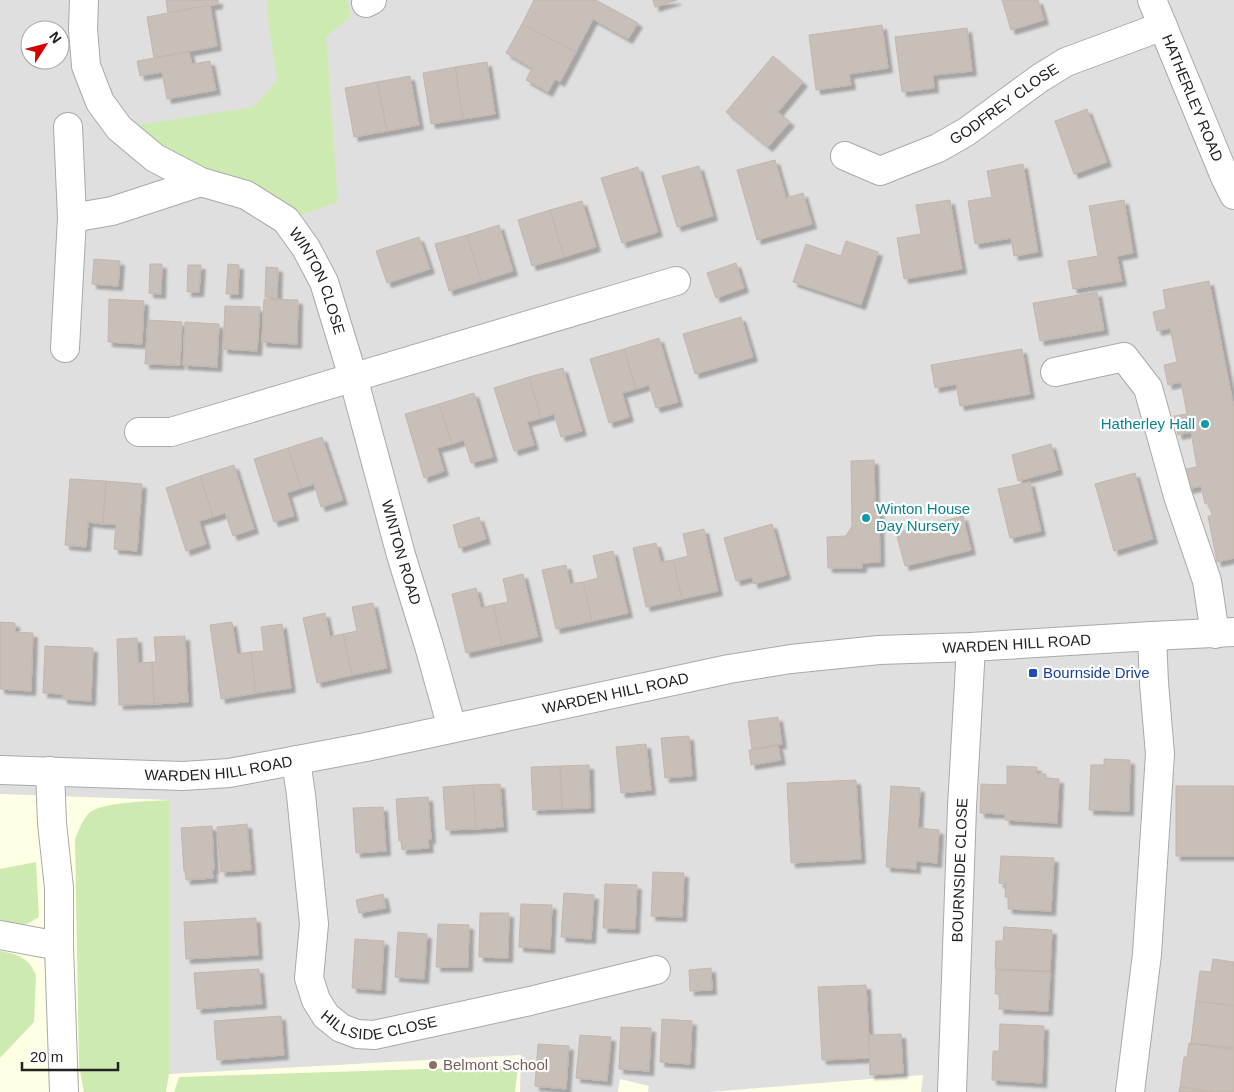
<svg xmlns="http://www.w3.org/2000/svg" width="1234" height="1092" viewBox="0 0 1234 1092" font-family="Arial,sans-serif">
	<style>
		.residential { fill: #e0dfdf; fill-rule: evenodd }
		.education { fill: #ffffe5 }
		.grass { fill: #cdebb0 }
		.building { fill: #c7bfb8; stroke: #c4b6ab; filter: url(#shadow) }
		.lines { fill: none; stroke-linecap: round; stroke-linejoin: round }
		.minor-casing { stroke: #a9a9a9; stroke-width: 30 }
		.minor { stroke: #fff; stroke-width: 28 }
		.culture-dot { fill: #0f9aa8; stroke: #fff; stroke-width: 2 }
		.transit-dot { fill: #1a4fb4; stroke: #fff; stroke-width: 2 }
		.education-dot { fill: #8d6e63; stroke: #fff; stroke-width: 2 }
		.labels { text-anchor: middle; stroke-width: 4.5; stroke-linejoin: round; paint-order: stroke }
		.street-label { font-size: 15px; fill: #222; stroke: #fff }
		.culture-label { font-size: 15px; fill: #0d838f; stroke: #fff; text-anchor: end }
		.transit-label { font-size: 15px; fill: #164399; stroke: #fff; text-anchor: start }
		.education-label { font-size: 15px; fill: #785e54; stroke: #fff; text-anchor: start }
	</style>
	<defs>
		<filter id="shadow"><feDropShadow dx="4.5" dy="4.5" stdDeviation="1" flood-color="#0004"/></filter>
	</defs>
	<rect width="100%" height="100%" fill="#f2efe9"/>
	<path class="residential" d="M0,0h1234v1092h-1234zM30,30h30v30h-30z"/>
	<g class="education">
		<path d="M0,794l169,6v274l352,-19 -1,37h-520z"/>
		<path d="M923,1075l-2,17h-211l160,-13z"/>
		<path d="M620,1079l29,7 -1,6h-30z"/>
	</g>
	<g class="grass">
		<path d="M267,0h80l4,16 -25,21 12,165 -52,18 -167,-92 134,-21 24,-26 -10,-68z"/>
		<path d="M169,800v274l-3,18h-82l-5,-26 -4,-227c4,-9 7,-18 13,-25 10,-12 64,-13 81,-14z"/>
		<path d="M36,862l3,55c-15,9 -21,12 -39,12v-60z"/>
		<path d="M0,951c17,3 28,6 36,24l-2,47 -34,36z"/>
		<path d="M518,1066l-3,26h-341l5,-15z"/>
	</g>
	<g class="building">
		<path d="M166,0h52v4l-50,9z"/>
		<path d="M534,0h62l42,23 -10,16 -35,-20 -17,33 -54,-28z"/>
		<path d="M653,0h24l-22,7z"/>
		<path d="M1002,0h36l6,20 -33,10z"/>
		<path d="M210,5l7,41 -63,12 -7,-41z"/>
		<path d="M522,24l54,28 -16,30 -5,-3 -7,13 -22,-12 6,-12 -26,-15z"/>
		<path d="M882,25l6,43 -39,6 2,11 -35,5 -7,-55z"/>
		<path d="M967,28l5,43 -39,4 1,13 -32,4 -7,-55z"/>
		<path d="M189,52l3,12 18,-3 6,29 -49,9 -5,-27 -22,4 -3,-15z"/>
		<path d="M773,56l30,26 -25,30 12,10 -22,25 -42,-35z"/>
		<path d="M487,62l8,52 -32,5 -8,-52z"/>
		<path d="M455,67l8,52 -32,5 -8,-51z"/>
		<path d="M410,76l9,49 -32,6 -10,-49z"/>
		<path d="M377,82l10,49 -33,6 -9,-49z"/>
		<path d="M1087,109l20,53 -33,12 -19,-53z"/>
		<path d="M775,160l11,38 17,-5 9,31 -55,16 -20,-70z"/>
		<path d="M1023,164l15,88 -24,4 -3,-18 -36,6 -7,-43 24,-4 -5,-26z"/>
		<path d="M699,166l14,50 -36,11 -15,-51z"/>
		<path d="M638,167l20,65 -36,11 -21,-65z"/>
		<path d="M950,200l12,69 -58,10 -7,-41 24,-4 -5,-29z"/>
		<path d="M1124,200l9,53 -16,3 5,25 -49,8 -5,-28 30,-5 -9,-50z"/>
		<path d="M582,201l14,46 -32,10 -14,-47z"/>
		<path d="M550,210l14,47 -32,9 -14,-46z"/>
		<path d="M499,225l14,46 -32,10 -14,-46z"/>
		<path d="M467,235l14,46 -32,10 -14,-47z"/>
		<path d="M419,237l11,32 -43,14 -11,-32z"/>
		<path d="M846,241l32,11 -17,53 -68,-23 13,-38 35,12z"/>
		<path d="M94,259l26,2 -2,25 -26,-2z"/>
		<path d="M736,263l8,25 -28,10 -9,-25z"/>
		<path d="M150,264h12l-1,30 -12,-1z"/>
		<path d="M228,264l11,1 -1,29h-12z"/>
		<path d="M188,265h13l-2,27h-12z"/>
		<path d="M266,267l12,1 -1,30 -12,-1z"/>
		<path d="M1209,281l25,127v150l-17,4 -9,-46h4l-3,-13 -4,1 -4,-18 -13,3 -3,-20 12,-2 -6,-35 -13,3 -4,-19 13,-2 -6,-32 -13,3 -4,-20 13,-3 -7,-34 -13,3 -4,-19 13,-3 -3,-19z"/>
		<path d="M1097,292l7,38 -64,11 -7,-38z"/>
		<path d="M109,299l35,2 -2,43 -34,-2z"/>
		<path d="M264,299l34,1 -1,44 -35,-2z"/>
		<path d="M225,306l35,1 -3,44 -34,-2z"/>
		<path d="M741,317l12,40 -58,17 -12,-40z"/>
		<path d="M148,320l34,2 -2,43 -35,-1z"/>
		<path d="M185,322l34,2 -2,43 -34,-2z"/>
		<path d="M659,338l19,64 -22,6 -7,-23 -13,4 -12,-40z"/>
		<path d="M624,349l12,40 -14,4 7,24 -20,6 -19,-64z"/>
		<path d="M1022,349l8,45 -70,12 -4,-22 -21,4 -4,-23z"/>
		<path d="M563,368l19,63 -21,6 -7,-23 -13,4 -12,-41z"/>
		<path d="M529,377l12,41 -14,4 7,23 -20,6 -20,-63z"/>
		<path d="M474,393l19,64 -22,6 -7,-23 -12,4 -13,-40z"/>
		<path d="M439,404l13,40 -15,4 7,23 -20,7 -19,-64z"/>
		<path d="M322,437l21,63 -22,7 -7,-23 -13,4 -13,-40z"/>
		<path d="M1051,444l7,26 -40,11 -6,-26z"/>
		<path d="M288,448l13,40 -14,5 7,23 -20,6 -20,-63z"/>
		<path d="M874,460l1,50h4l1,52 -18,1v5h-34l-1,-31 19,-1 6,-10 -1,-65z"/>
		<path d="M234,465l20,64 -21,7 -8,-23 -12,4 -13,-41z"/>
		<path d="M1135,473l18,66 -39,12 -19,-67z"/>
		<path d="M200,476l13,41 -14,4 7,23 -20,7 -20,-63z"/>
		<path d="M70,479l36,2 -3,43 -15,-2 -2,25 -21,-2z"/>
		<path d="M106,481l36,3 -5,67 -23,-2 2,-25h-13z"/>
		<path d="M1030,482l11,49 -31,7 -12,-49z"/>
		<path d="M963,516l8,34 -66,16 -9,-33z"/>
		<path d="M479,517l7,22 -27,9 -6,-23z"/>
		<path d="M772,524l14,51 -32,9 -2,-7 -16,4 -12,-43z"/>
		<path d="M704,529l14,62 -36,8 -9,-39 15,-4 -5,-22z"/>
		<path d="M656,543l5,19 12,-2 9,39 -36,8 -13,-59z"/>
		<path d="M613,551l15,62 -36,8 -9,-39 15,-4 -5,-22z"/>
		<path d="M566,565l4,19 13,-2 9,39 -36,8 -14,-59z"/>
		<path d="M523,574l15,63 -36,8 -9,-40 15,-3 -5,-23z"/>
		<path d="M476,588l5,20 12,-3 9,40 -36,8 -14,-59z"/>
		<path d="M373,603l14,65 -35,7 -9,-41 14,-3 -5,-24z"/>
		<path d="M325,613l5,24 13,-3 9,41 -35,8 -14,-65z"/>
		<path d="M0,622l15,1v9l18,1 -2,58 -31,-2z"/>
		<path d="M232,622l5,32 14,-2 5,41 -35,6 -11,-74z"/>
		<path d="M282,624l9,64 -35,5 -5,-41 13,-1 -3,-24z"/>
		<path d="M185,636l3,66 -34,2 -2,-42h4l-2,-25z"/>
		<path d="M137,638l1,25 14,-1 2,42 -35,1 -2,-66z"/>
		<path d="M45,646l48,2 -2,53 -28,-2v-5l-20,-1z"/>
		<path d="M778,717l4,27 -30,5 -4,-28z"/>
		<path d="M689,736l3,40 -27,2 -4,-40z"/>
		<path d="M646,744l5,46 -30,3 -5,-46z"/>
		<path d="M778,746l3,14 -30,5 -2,-15z"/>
		<path d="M1104,759l26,1 -1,51 -40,-1 2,-45h13z"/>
		<path d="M589,765l1,43 -28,1 -2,-43z"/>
		<path d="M560,766l2,43 -29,1 -2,-43z"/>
		<path d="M1007,766l30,1 -1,7h10v4l13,1 -2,44 -52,-3v-6l-25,-1 1,-29 26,1z"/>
		<path d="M856,780l5,79 -70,4 -4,-80z"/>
		<path d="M500,784l3,43 -27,2 -3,-44z"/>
		<path d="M473,785l3,44 -30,1 -3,-43z"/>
		<path d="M891,786l29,2 -2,40 21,2 -2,33 -21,-2v8l-30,-2z"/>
		<rect x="1176" y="786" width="58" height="70"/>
		<path d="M428,797l3,42h-3l1,9 -27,2 -1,-9h-2l-3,-42z"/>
		<path d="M383,807l3,44 -30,2 -3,-45z"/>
		<path d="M247,824l4,46 -30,2 -4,-45z"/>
		<path d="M212,826l2,44 -2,-1 1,9 -27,2 -1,-9h-1l-3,-43z"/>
		<path d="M1001,856l53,2 -3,53 -43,-2v-12h-3l1,-13 -7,-1z"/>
		<path d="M653,872l31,1 -2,44 -31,-1z"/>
		<path d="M605,884l32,1 -2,44 -32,-1z"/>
		<path d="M564,893l30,2 -3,44 -30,-2z"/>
		<path d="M383,894l3,14 -27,5 -3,-13z"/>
		<path d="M521,904l31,1 -2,44 -31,-2z"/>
		<path d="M480,913h29l-1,45 -29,-1z"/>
		<path d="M256,918l2,37 -72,4 -2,-37z"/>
		<path d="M438,924l31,1 -1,42h-32z"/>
		<path d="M1004,927l48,3 -2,41 -55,-2 1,-28h7z"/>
		<path d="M398,932l29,2 -3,45 -29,-2z"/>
		<path d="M355,939l29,2 -3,49 -29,-2z"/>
		<path d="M1213,959l21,3v44l-38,-5 4,-30 11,1z"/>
		<path d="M711,968l1,22 -22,1 -1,-21z"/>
		<path d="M259,969l3,35 -65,5 -3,-36z"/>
		<path d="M996,970l54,2 -2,39 -49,-2 1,-15h-5z"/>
		<path d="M866,985l4,73 -48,2 -4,-73z"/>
		<path d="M1196,1001l38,5v42l-43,-5z"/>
		<path d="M281,1016l3,39 -67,5 -3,-39z"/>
		<path d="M662,1019l30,2 -2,43 -30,-2z"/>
		<path d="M1000,1024l44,2 -2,57 -50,-3 1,-29h6z"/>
		<path d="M621,1027l30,1 -2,43 -30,-2z"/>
		<path d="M901,1034l2,39 -33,2 -1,-40z"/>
		<path d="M580,1035l31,2 -4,44 -31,-3z"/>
		<path d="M1189,1043l45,7v42h-20l-34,-5 4,-30h3z"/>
		<path d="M538,1044l31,2 -3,43 -31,-3z"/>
		<path d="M1180,1087l34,5h-35z"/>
	</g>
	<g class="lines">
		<g class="minor-casing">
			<g id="minor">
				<path id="s1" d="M84,0l-1,29 3,37 14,36 19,26 36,30 46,24 45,13 40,25 20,28 18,34 29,95 48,178 28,91 23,82"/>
				<path id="s2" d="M1152,0l73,177 9,18"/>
				<path d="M366,3l6,-3"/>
				<path id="s3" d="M845,156l35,15 58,-23 28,-16 74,-54 26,-16 97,-36"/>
				<path d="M72,218l40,-7 89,-29"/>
				<path d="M65,348l7,-130 -4,-91"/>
				<path d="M1055,372l69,-15 24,31 30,108 29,85 8,53"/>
				<path d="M139,432h32l505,-151"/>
				<path id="s4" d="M296,760l5,35 13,129 -5,54 7,22 10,16 15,12 16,6 17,1 156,-34 126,-31"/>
				<path id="s5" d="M0,770l183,6 46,-3 137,-26 363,-78 62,-10 88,-9 92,-3 181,-11 82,-4"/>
				<path d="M50,771l2,52 7,65v58l5,146"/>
				<path d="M0,935l59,11"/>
				<path id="s6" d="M952,1092l10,-285 9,-160"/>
				<path d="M1130,1092l17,-138 13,-200 -6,-71 -2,-47"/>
			</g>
		</g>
		<use href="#minor" class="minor"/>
	</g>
	<g class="culture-dot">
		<circle cx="1205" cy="424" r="5"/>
		<circle cx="866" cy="518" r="5"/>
	</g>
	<rect class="transit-dot" x="1028" y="668" width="10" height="10" rx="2.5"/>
	<circle class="education-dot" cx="433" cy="1065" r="5"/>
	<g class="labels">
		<g class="street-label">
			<text dy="5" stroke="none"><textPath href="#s2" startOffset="106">HATHERLEY ROAD</textPath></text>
			<text dy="5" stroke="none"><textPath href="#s3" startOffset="180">GODFREY CLOSE</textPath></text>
			<text dy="5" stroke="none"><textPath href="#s1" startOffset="399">WINTON CLOSE</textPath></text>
			<text dy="5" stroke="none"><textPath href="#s1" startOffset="684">WINTON ROAD</textPath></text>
			<text dy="5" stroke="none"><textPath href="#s5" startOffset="1029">WARDEN HILL ROAD</textPath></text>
			<text dy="5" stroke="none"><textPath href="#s5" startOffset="624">WARDEN HILL ROAD</textPath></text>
			<text dy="5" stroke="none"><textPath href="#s5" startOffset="219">WARDEN HILL ROAD</textPath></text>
			<text dy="5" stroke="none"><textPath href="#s6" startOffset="222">BOURNSIDE CLOSE</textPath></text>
			<text dy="5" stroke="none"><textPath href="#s4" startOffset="318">HILLSIDE CLOSE</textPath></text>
		</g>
		<g class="culture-label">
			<text x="1195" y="429">Hatherley Hall</text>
			<text x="876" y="514" text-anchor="start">Winton House<tspan x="876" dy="17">Day Nursery</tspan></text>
		</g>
		<g class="transit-label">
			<text x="1043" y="678">Bournside Drive</text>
		</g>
		<g class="education-label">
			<text x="443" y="1070">Belmont School</text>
		</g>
	</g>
	<g transform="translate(45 45) rotate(54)"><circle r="24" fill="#ffffff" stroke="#a7a7a7"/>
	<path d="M0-4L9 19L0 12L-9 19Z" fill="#d40000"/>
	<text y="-8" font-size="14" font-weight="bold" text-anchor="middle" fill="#222222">N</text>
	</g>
	<path d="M22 1062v8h96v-8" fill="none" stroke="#222222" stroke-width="2.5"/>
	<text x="30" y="1062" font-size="15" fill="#222222" stroke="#ffffff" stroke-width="4" paint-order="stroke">20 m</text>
</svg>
